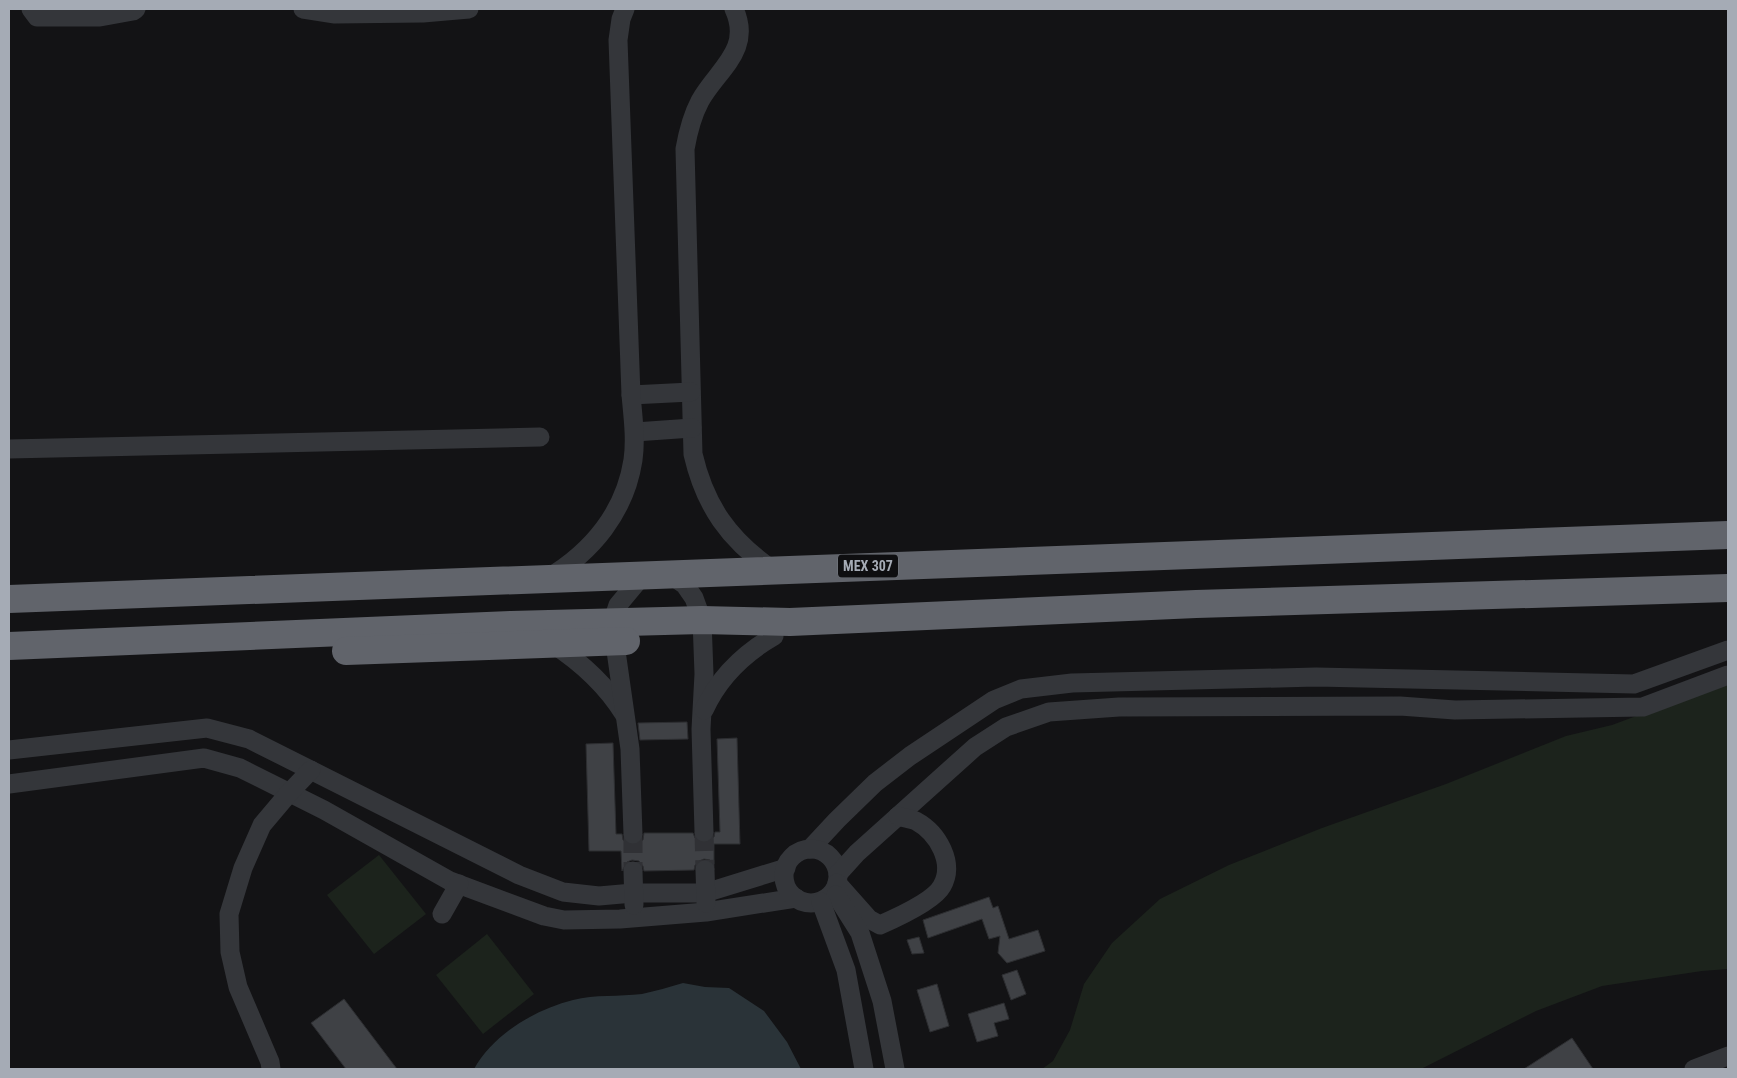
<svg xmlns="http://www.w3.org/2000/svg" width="1737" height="1078" viewBox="0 0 1737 1078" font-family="'Roboto Condensed',sans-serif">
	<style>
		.green { fill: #1c231c }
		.water { fill: #2a3338 }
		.building { fill: #3f4145; stroke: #2d2e31 }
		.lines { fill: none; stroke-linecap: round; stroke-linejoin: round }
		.minor-tunnel { stroke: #303135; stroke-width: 19; stroke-dasharray: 19 9; stroke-linecap: butt }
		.minor { stroke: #34363a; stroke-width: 19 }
		.highway { stroke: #61646b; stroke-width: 28 }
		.labels { text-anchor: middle; stroke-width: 4; stroke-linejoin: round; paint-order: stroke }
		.shield { fill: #0e0e10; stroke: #787c84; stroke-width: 1 }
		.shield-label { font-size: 14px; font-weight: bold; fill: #a5abb5 }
	</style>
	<rect width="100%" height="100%" fill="#131315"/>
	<g class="green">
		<path d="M1723,684l5,2v283l-26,2 -100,15 -66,25 -115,58h-379l11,-8 17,-31 14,-46 28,-41 48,-44 69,-34 93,-37 124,-44 120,-48 46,-11z"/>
		<path d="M379,855l47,59 -52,40 -47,-59z"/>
		<path d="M487,934l47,60 -51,40 -47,-59z"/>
	</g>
	<path class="water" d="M683,983l22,4 24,1 35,23 23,31 14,27h-327c20,-35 60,-59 99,-69 22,-6 46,-3 69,-6 14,-3 27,-7 41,-11z"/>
	<g class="building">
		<path d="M687,722l1,17 -48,1 -2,-17z"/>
		<path d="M737,738l3,106h-26v20l-4,-4 -6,-1 -5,2 -4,4 -1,5 -50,1 -1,-5 -4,-5 -7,-1 -5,2 -5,9 -1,-20h-32l-3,-107 27,-1 3,91h6l1,6 4,4 6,1 6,-1 4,-4 1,-7h49l2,5 4,4 5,1 6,-2 4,-4 1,-5h5l-3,-93z"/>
		<path d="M989,897l4,11 5,-2 11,33 29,-9 7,21 -38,12 -9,-10 2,-17 -11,3 -7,-20 -54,19 -5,-18z"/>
		<path d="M919,937l5,16 -12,1 -5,-14z"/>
		<path d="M1017,970l9,24 -15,6 -9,-25z"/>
		<path d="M937,984l12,42 -19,6 -13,-42z"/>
		<path d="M344,999l53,70h-51l-35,-46z"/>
		<path d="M1004,1003l5,16 -15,4 4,13 -21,6 -9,-28z"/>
		<path d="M1572,1038l21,31h-69z"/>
	</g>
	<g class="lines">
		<g class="minor-tunnel">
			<path d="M704,832l1,38"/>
			<path d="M633,834v37"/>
		</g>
		<g class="minor">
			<path d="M31,9l6,8h63l33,-6 3,-2"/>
			<path d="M303,9l32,5 88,-1 46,-4"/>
			<path d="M734,9c19,41 -17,61 -34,92 -8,15 -12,31 -15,48l8,305c12,52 36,86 80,116"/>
			<path d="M631,395l60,-3"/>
			<path d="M635,432l57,-4"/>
			<path d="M9,449l531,-12"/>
			<path d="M669,574l16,11 9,13 8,22 2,54 -3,55 3,103"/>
			<path d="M548,578c44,-26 77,-66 85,-118 3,-21 0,-43 -2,-65l-13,-355 3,-21 4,-10"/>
			<path d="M553,644c29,19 53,41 71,70"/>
			<path d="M704,710c15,-33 39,-56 70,-74"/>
			<path d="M9,750l198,-22 42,11 270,136 44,17 36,4 34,-3h72l81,-25"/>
			<path d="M9,784l195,-26 36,10 84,42 126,71 94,35 20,4 56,-1 86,-7 90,-14"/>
			<path d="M633,834l-3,-85 -18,-126 6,-18 25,-30"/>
			<path d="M810,849l27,-29 38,-37 35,-27 84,-56 27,-11 51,-6 244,-6 318,7 94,-34"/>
			<circle cx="811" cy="876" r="27"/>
			<path d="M705,870l1,33"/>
			<path d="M633,871l1,34"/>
			<path d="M838,874l19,-21 118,-106 31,-20 43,-15 70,-5 281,-1 55,4 188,-3 85,-32"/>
			<path d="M837,883l32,36 11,6c16,-7 54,-24 62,-39 13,-23 -4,-53 -26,-65 -5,-2 -12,-3 -18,-5"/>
			<path d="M836,895l24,38 22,68 13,68"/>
			<path d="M821,902l25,68 18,99"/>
			<path d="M442,914l17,-30"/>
			<path d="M271,1069l-1,-7 -32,-75 -8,-35 -1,-38 14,-46 19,-43 27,-32 22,-23"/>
			<path d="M1694,1069l34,-13"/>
		</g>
		<g class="highway">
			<path d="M9,599l1719,-64"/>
			<path d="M9,646l502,-21 191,-5 88,2 406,-18 532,-16"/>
			<path d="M346,651l280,-10"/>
		</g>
	</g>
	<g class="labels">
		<rect class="shield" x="838" y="554.5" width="60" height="23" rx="4"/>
		<g class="shield-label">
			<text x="868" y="571">MEX 307</text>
		</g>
	</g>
	<rect width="1737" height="1078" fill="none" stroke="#a5abb5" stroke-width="20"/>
</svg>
